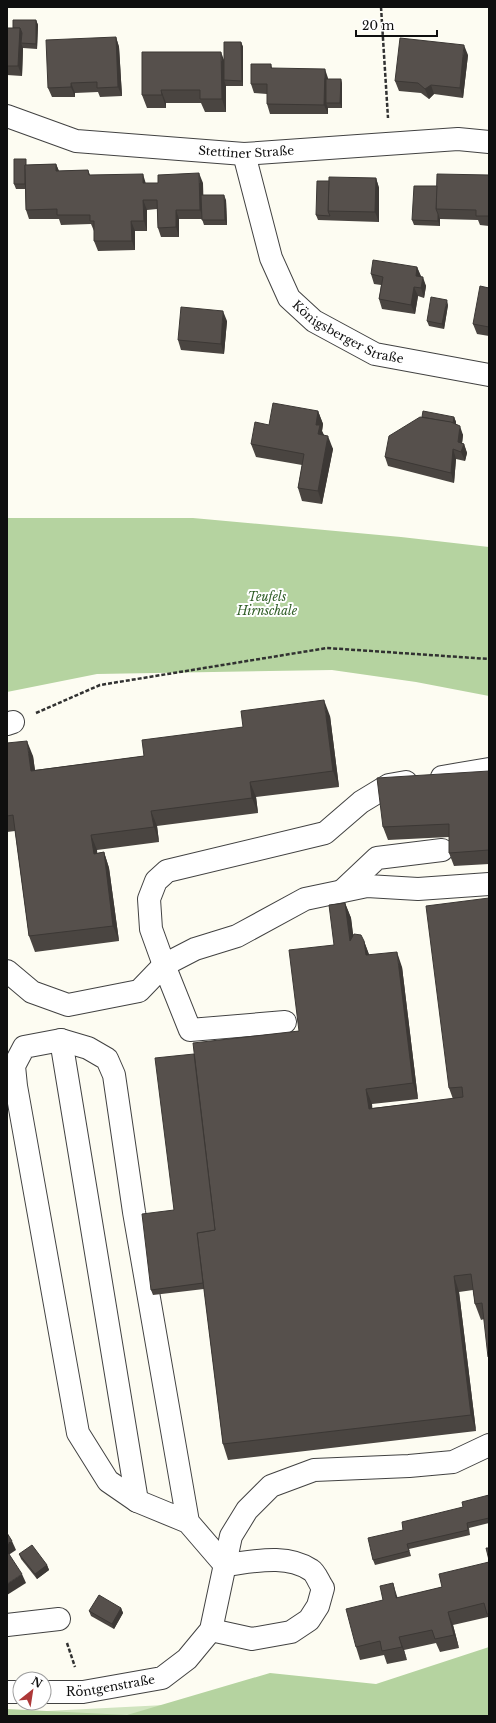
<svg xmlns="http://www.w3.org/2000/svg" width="496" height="1723" viewBox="0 0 496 1723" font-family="'Libre Baskerville',serif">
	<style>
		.green { fill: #d0e4bf }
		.forest { fill: #b5d3a0 }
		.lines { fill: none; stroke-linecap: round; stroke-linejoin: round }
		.minor-casing { stroke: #424242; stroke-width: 24 }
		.path { stroke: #313131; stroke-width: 2.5; stroke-dasharray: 4 2; stroke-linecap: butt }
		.minor { stroke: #fff; stroke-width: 22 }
		.wall { fill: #4a4541 }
		.shaded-wall { fill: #3c3835 }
		.building { fill: #56504c; stroke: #3c3835 }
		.labels { text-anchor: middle; stroke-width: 4; stroke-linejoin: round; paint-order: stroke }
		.street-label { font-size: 12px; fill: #0f0f0f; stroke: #fff }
		.park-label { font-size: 12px; font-style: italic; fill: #305e27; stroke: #fff }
	</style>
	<rect width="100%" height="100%" fill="#fdfcf2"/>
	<path class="green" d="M165,1705l3,11h-161v-3z"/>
	<g class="forest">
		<path d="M7,518h186l208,19 88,10v149l-73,-14 -84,-12 -235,4 -90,18z"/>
		<path d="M489,1647v69h-482v-7l120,6 143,-42 106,11z"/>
	</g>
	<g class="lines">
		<g class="minor-casing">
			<g id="minor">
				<path id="s1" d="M7,116l69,25 168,13 214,-15 31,3"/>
				<path id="s2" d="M244,154l27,104 18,40 25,23 61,33 114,21"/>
				<path d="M7,724l6,-2"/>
				<path d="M442,777l47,-8"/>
				<path d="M406,782l-17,3 -28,17 -36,31 -158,38 -11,10 -7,18 2,30 13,36 31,-16 42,-13 68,-37 62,-13 51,3 71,-5"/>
				<path d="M342,891l35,-33 65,-8"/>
				<path d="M7,971l25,21 36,13 71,-14 25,-26 26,65 95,-8"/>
				<path d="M61,1040l76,461"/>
				<path d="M188,1522l-54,-310 -20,-137 -7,-16 -19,-11 -27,-8 -37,7 -10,19 2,20 62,347 30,48 29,20 51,21 37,43"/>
				<path d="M7,1625l52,-6"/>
				<path d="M211,1630l41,9 39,-7 18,-12 9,-14 5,-18c-4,-5 -7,-15 -12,-18 -25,-17 -59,-8 -86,-5"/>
				<path d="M7,1692h13"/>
				<path id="s3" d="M44,1692h39l79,-14 25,-19 24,-29 20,-94 16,-26 24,-24 43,-16 95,-4 44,-4 36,-17"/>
			</g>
		</g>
		<g class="path">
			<path d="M381,7l7,111"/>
			<path d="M36,713l64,-28 227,-37 162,11"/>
			<path d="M67,1643l8,24"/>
		</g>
		<use href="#minor" class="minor"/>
	</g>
	<g class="wall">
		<path d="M36,20l2,5 -1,24 -14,-1 -1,28 -15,-1v-47h6z"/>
		<path d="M116,37l3,10 3,49 -22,1 -2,-5 -23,1v4h-23l-4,-9z"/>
		<path d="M241,42l2,5v39h-17v26h-21l-4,-9h-35v5h-19l-5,-13 82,-35z"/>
		<path d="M468,55l-5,43 -29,-4 -5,5 -8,-6 -22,-2 -4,-10z"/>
		<path d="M271,64l1,4 56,11h13l1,5v24h-14v6h-58l-3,-10v-10l-13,-1 -3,-9z"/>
		<path d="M56,164l3,7 29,-1 2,5 56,8h57v12l23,5 1,25h-23l-2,-6h-23v18h-18l-3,-9 -1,-19 -10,1v21h-12v19l-37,1 -4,-10v-10l-3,-7 -30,1 -2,-6h-30l-3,-9 -1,-21h-9l-2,-5 14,-19z"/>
		<path d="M489,175v51l-9,-1 -2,-5 -38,-1v7l-26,-1 -2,-5 25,-34z"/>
		<path d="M376,178l3,10v34l-61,-2 -2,-5 13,-34z"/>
		<path d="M417,267l4,9 5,10 -2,12 -6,-2 -3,18 -33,-5 -3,-10 2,-14 -7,-1 -3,-10z"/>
		<path d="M489,288v48l-12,-2 -4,-10z"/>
		<path d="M448,305l-4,24 -15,-3 -2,-5z"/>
		<path d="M227,321l-3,33 -43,-4 -3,-10z"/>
		<path d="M318,411l5,13 -1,7 2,4 9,14 -11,55 -20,-3 -4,-13 4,-23 -46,-8 -5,-13 18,-19z"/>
		<path d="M422,417h32l2,5v2l7,11 -1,8 2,1 3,9 -2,8 -9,-2 -2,24 -66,-17 -3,-9z"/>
		<path d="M330,716l9,71 -83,10 2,16 -101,13 2,16 -62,8v3l7,-1 5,16 10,73 -84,11 -6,-16 -14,-105 -8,1v-89l26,13 2,14 109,-14 99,-29z"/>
		<path d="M489,771v93l-35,2 -5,-13v-16l-61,3 -5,-13z"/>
		<path d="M489,898v461l-5,-40 -3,1 -6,-16 -2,-14 -14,2 17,139 -248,29 -5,-16 -19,-155 -51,6 -2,-5 23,-80 20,-156 105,-23 35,-86 11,-42 6,15 2,18 11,5 5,14 33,12 16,132 -46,5v4l81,-9 -4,-11z"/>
		<path d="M489,1495v28l-20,5 1,7 -61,14 2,7 -36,9 -2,-5 30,-30 60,-23z"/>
		<path d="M19,1554l28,11 2,5 -12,9 -16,-20z"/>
		<path d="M489,1562v58l-1,-3 -35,8 6,23 -19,4 -4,-9 -32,7 3,10 -20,4 -3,-9 -24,5 -4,-13 42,-49 44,-11z"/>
		<path d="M121,1608l2,5 -9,16 -23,-13 -2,-5z"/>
	</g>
	<g class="shaded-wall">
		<path d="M36,20l2,5 -1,24 -1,-5z"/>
		<path d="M20,28l4,10 -3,5 2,5 -1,28 -4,-10z"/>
		<path d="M116,37l3,10 3,49 -4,-9z"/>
		<path d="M241,42l2,5v39l-1,-5z"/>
		<path d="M464,45l4,10 -5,43 -3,-10z"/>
		<path d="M221,52l5,13 -2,15 2,6v26l-4,-13z"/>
		<path d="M325,69l3,9v25h-2l2,5v6l-4,-9z"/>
		<path d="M341,79l1,5v24l-2,-5z"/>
		<path d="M71,83l4,10v4l-4,-10z"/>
		<path d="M431,85l3,9 -5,5 -4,-10z"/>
		<path d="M161,90l5,13v5l-4,-13z"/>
		<path d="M56,164l4,10 -4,-3z"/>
		<path d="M199,173l4,10 1,36 -4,-9z"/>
		<path d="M143,174l3,10 -3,-1z"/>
		<path d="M376,178l3,10v34l-4,-10z"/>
		<path d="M224,195l2,5 1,25 -2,-5z"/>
		<path d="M143,200l4,10v21l-3,-10z"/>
		<path d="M176,210l3,9v18l-3,-10z"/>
		<path d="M438,214l2,5v7l-2,-5z"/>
		<path d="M131,221l4,10v19l-3,-9z"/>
		<path d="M417,267l4,10 -5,-1z"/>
		<path d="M423,277l3,9 -2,12 -3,-10z"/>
		<path d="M414,287l4,9 -3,18 -4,-9z"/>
		<path d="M447,300l1,5 -4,24 -2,-5z"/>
		<path d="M223,311l4,10 -3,33 -3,-10z"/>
		<path d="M318,411l5,13 -1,7 3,7 -7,-4 -2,-9z"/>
		<path d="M454,417l2,5 -1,10 -2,-5z"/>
		<path d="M460,426l3,9 -2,17 -3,-10z"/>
		<path d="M328,436l5,13 -11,55 -4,-13z"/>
		<path d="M464,444l3,9 -2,8 -4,-9z"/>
		<path d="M453,449l3,10 -2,24 -3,-10z"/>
		<path d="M324,700l6,16 9,71 -6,-16z"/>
		<path d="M27,741l6,15 4,30 -6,-15z"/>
		<path d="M250,782l6,15 2,16 -6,-15z"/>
		<path d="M151,811l6,15 2,16 -5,-15z"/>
		<path d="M91,835l6,15 2,19 -5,-15z"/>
		<path d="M104,852l5,16 10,73 -6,-15z"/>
		<path d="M345,903l6,15 5,38 -6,-15z"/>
		<path d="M364,941l6,16 -4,-2z"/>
		<path d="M397,952l5,15 16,132 -5,-16z"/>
		<path d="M366,1089l6,15 2,20 -5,-15z"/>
		<path d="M454,1276l5,16 17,139 -5,-16z"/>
		<path d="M12,1541l4,9 -9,6v-12z"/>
		<path d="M47,1565l2,5 -12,9 -2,-5z"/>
		<path d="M22,1574l4,9 -19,12v-11z"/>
		<path d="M393,1583l4,13 4,15 -5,-13z"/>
		<path d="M121,1608l2,5 -9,16 -2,-5z"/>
		<path d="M448,1612l5,13 6,23 -5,-13z"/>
		<path d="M399,1637l5,13 3,10 -5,-13z"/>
	</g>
	<g class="building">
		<path d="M13,20h23v24l-15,-1 1,-10 -2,-5h-7z"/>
		<path d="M7,28h13l-2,38h-11z"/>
		<path d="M116,37l2,50 -21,1v-6l-26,1v4l-23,1 -2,-48z"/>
		<path d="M400,38l64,7 -4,43 -29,-3 -6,4 -7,-6 -23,-2z"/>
		<path d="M224,42h17l1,39 -18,-1z"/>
		<path d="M142,52h79l1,47h-22v-9h-39l1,5h-20z"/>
		<path d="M251,64h20v4l54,1 -1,36 -57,-1v-20h-16z"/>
		<path d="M326,79h15l-1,24h-14z"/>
		<path d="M14,159h12v6h-1v19h-11z"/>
		<path d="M56,164v7l32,-1 1,5 54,-1v9h15v-8l41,-2 1,37h-24v17l-18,1 -1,-28h-14l1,21h-13l1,20h-38v-20h-4v-6h-33v-6l-31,1 -1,-45z"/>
		<path d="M437,174l52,1v41h-13v-6l-40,-1z"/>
		<path d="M329,177l47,1 -1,34 -47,-1z"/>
		<path d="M317,181h12l-1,30 2,5 -14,-1z"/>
		<path d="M414,186h23l-1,23 2,5v7l-26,-1z"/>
		<path d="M201,195h23l1,25h-23z"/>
		<path d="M373,260l44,7 -1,9 7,1 -2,11 -7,-1 -3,18 -32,-6 4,-22 -12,-3z"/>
		<path d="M480,286l9,2v39l-16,-3z"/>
		<path d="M431,297l16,3 -5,24 -15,-3z"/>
		<path d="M181,307l42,4 -2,33 -43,-4z"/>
		<path d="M273,403l45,8 -2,14h4l-2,9 10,2 -10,55 -20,-3 6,-34 -53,-10 4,-22 14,3z"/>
		<path d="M423,411l31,6 -1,6 -31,-6z"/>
		<path d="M420,417l31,5 9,4 -2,16 6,2 -3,8 -8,-3 -2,24 -66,-16 4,-21z"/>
		<path d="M324,700l9,71 -83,11 2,16 -101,13 3,16 -63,8 3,19 10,-2 9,74 -84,10 -16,-121 -6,1v-73l20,-2 4,30 113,-15 -2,-16 101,-13 -2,-16z"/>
		<path d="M489,771v79l-40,3v-29l-66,3 -6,-49z"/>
		<path d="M489,898v459h-1l-6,-54 -7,1 -4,-30 -17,2 17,139 -248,29 -26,-211 18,-3 -22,-187 106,-12 -10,-81 45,-5 -5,-40 16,-2 5,38 4,-7 7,1 3,6 2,14 31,-3 16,131 -47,6 3,20 94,-12 -1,-10 -13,1 -23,-182z"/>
		<path d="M194,1054l21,176 -18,3 6,50 -52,7 -9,-76 32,-4 -19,-152z"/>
		<path d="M489,1495v23l-22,5 1,7 -61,14 2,7 -36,9 -5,-22 35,-8 -1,-8 61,-15 -1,-5z"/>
		<path d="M7,1533l5,8 -5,3z"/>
		<path d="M32,1545l15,20 -12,9 -16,-20z"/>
		<path d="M486,1548h3v12z"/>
		<path d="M7,1551l15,23 -15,10z"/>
		<path d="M489,1562v52h-2l-3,-11 -36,9 6,23 -19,4 -3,-9 -33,7 3,10 -20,4 -2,-10 -24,6 -10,-38 37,-9 -3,-14 13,-3 3,15 46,-11 -3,-13z"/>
		<path d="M99,1595l22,13 -9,16 -23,-13z"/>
	</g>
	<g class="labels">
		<g class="street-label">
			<text dy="4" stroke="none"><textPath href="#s1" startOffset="244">Stettiner Straße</textPath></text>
			<text dy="4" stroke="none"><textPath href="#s2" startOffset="221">Königsberger Straße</textPath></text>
			<text dy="4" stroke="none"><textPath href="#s3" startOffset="67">Röntgenstraße</textPath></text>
		</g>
		<g class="park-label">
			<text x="267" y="601">Teufels<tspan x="267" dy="14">Hirnschale</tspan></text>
		</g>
	</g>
	<rect width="496" height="1723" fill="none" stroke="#0f0f0f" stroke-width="16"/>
	<g transform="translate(32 1691) rotate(30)"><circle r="19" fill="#ffffff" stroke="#9f9f9f"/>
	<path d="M0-3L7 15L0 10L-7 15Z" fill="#ad3838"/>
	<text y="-6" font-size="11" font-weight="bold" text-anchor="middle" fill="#0f0f0f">N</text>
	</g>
	<path d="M356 30v6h81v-6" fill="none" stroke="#0f0f0f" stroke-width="2"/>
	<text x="362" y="30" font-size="12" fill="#0f0f0f" stroke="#ffffff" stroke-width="3" paint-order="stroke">20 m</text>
</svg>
